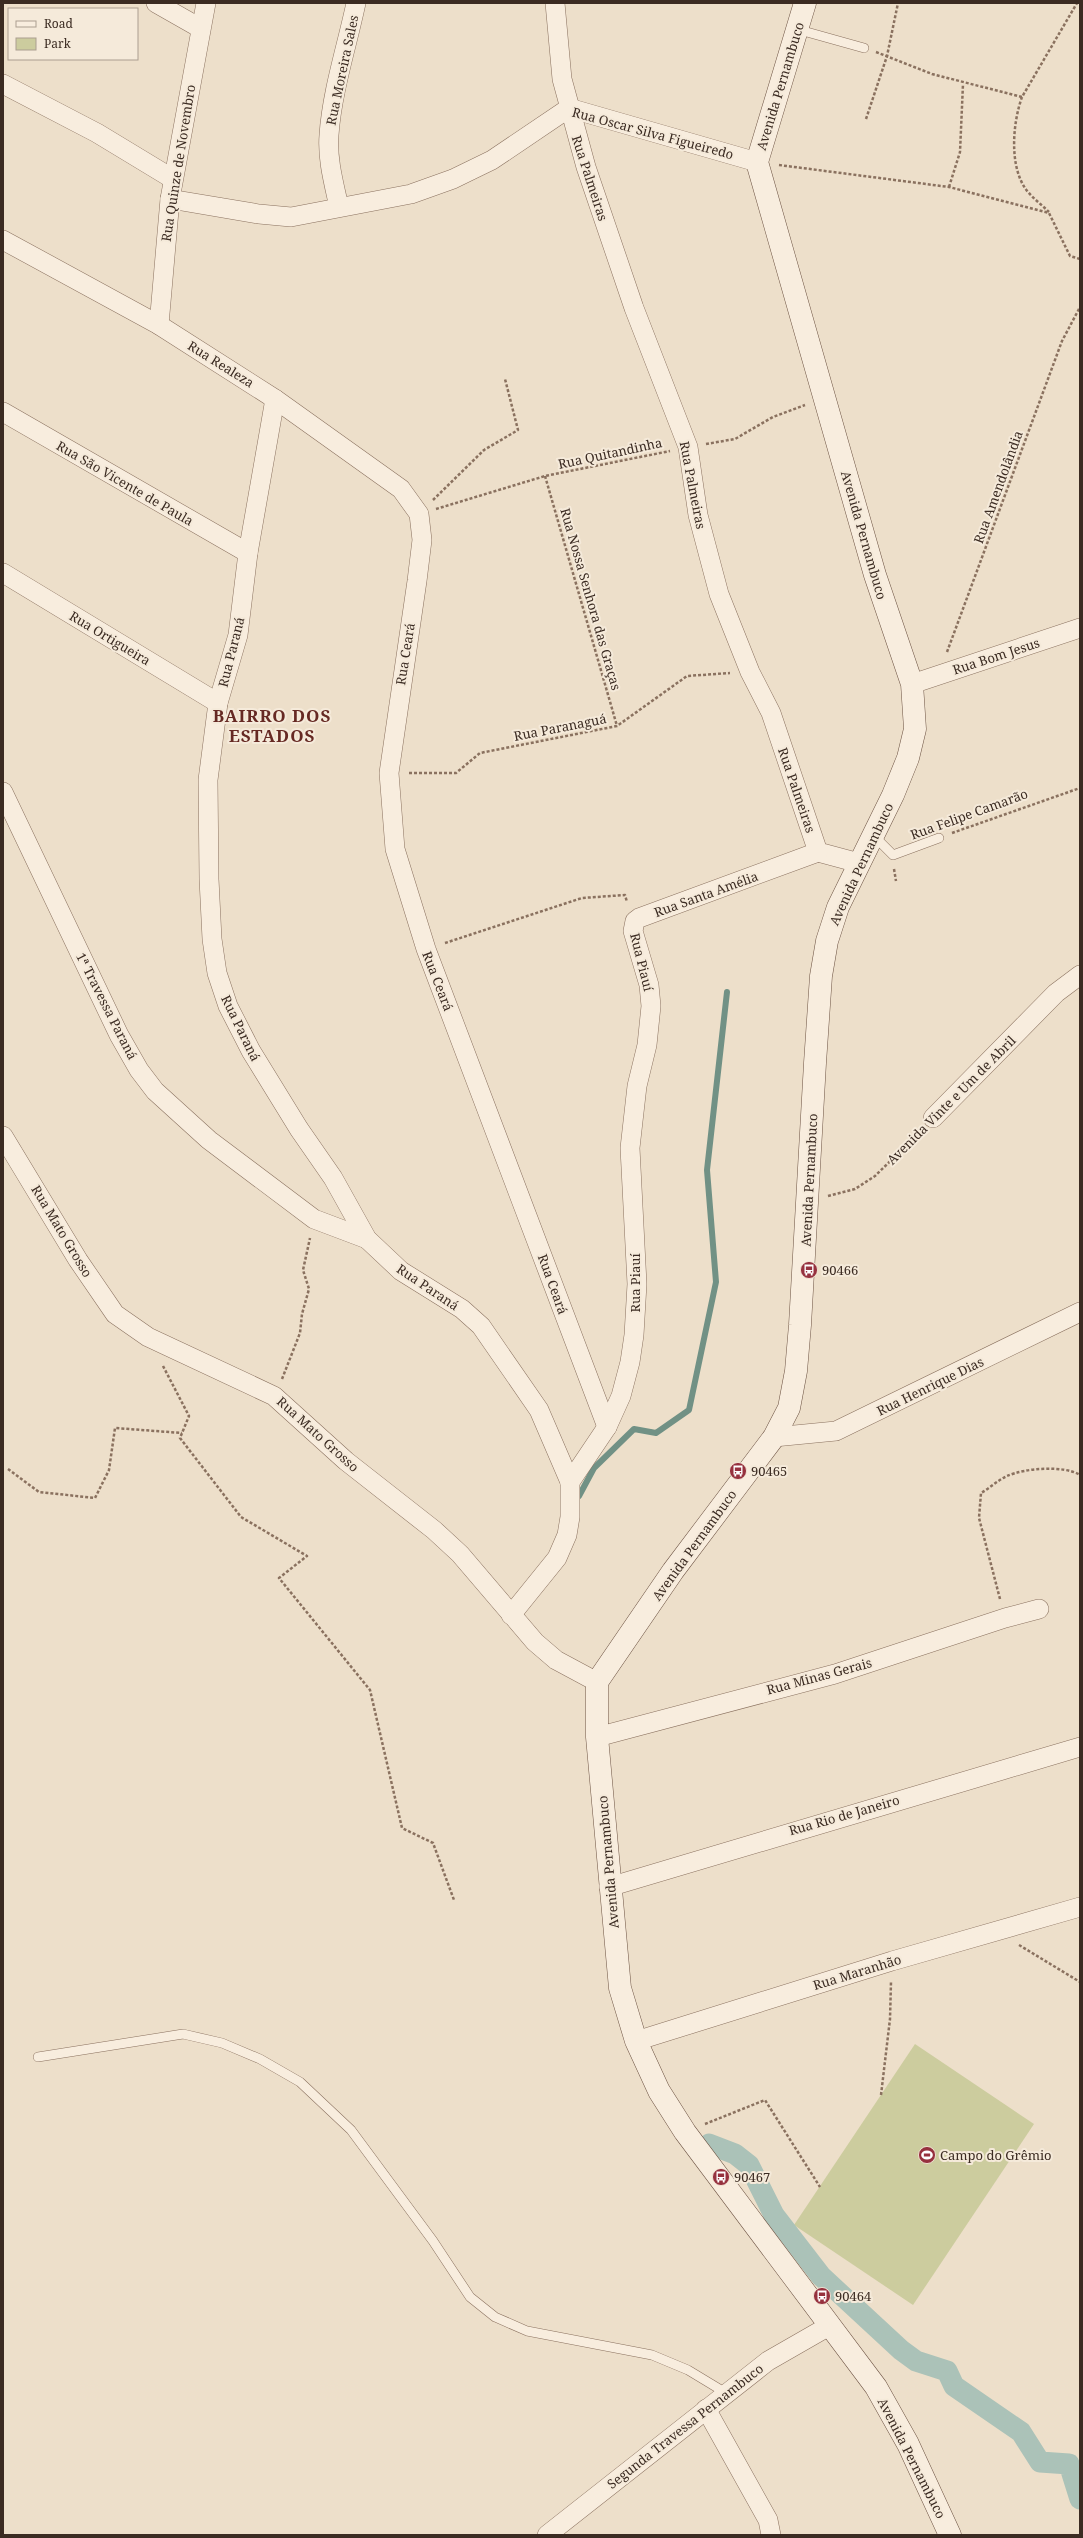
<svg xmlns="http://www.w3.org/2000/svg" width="1083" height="2538" viewBox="0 0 1083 2538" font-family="'Noto Serif',serif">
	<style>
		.green { fill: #cccc9e }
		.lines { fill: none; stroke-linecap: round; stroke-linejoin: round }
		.stream { stroke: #719185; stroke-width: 6 }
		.canal { stroke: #abc2b8; stroke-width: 21 }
		.lane-casing { stroke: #8a715f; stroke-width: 10 }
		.street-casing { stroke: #8a715f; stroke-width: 20 }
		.secondary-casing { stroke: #6c5242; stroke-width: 23 }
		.path { stroke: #8a715f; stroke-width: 2.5; stroke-dasharray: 3 2; stroke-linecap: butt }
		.lane { stroke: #f8edde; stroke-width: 9 }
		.street { stroke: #f8edde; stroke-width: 19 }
		.secondary { stroke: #f8edde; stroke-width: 22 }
		.labels { text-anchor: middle; stroke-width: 4; stroke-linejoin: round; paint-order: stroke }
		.street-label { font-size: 13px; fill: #3b2b22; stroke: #f5eada }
		.poi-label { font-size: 13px; fill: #3b2b22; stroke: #f5eada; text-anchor: start }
		.district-label { font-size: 17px; font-weight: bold; letter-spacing: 1px; fill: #662923; stroke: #f5eada }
	</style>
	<rect width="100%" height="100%" fill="#eddfca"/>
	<path class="green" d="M915,2044l119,80 -121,181 -119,-80z"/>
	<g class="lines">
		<path class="stream" d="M579,1496l15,-28 40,-39 22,4 33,-23 27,-128 -9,-112 20,-178"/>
		<path class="canal" d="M709,2144l26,10 14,11 25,50 47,61 80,74 15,11 31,10 7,15 67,46 19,30 29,2 11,35"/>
		<g class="lane-casing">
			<g id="lane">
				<path d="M796,29l68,19"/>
				<path d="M873,835l20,20 46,-17"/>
				<path d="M38,2057l145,-23 39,9 38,16 40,23 51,48 82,111 37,56 25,20 32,14 125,24 36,15 38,23"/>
			</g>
		</g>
		<g class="street-casing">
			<g id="street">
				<path d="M156,3l44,25"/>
				<path d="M555,3l7,76 24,88 48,141 54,139 10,68 21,79 31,78 21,41 47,139 41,11"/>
				<path d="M3,84l94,49 76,46"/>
				<path d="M170,199l89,15 32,3 120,-23 42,-15 39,-19 77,-52 188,54"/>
				<path d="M339,207c-5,-23 -12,-48 -10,-72 3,-44 18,-89 27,-132"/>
				<path d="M3,240l156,85 116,74 126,90 18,25 3,26 -5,41 -28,192 6,76 31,100 181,478"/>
				<path d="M159,325l11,-126 36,-196"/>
				<path d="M275,399l-27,154 -10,82 -20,68 -10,77 1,99 3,60 5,34 11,33 23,45 48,78 34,49 34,61 34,32 61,38 19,17 58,84 31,72"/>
				<path d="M3,412l245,141"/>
				<path d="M3,573l215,130"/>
				<path d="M912,684l168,-56"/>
				<path d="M3,792l116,243 20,35 16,21 54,49 105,79 53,20"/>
				<path d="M933,1118l123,-125 24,-18"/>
				<path d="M3,1136l75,124 37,54 33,23 126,59 72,65 88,69 26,24 75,88 21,18 41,22"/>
				<path d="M774,1437l62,-6 244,-119"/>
				<path d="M511,1615l46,-57 10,-23 3,-18v-35l37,-55 14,-31 9,-34 4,-27 3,-51 -7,-136 7,-62 10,-41 4,-39 -2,-21 -16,-54 2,-10 4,-3 179,-66"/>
				<path d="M597,1737l238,-63 170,-56 34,-9"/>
				<path d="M609,1887c157,-48 314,-94 471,-140"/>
				<path d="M636,2041l256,-80 188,-54"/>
				<path d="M706,2409l62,111 3,15"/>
				<path d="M547,2535l221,-174 61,-35"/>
			</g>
		</g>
		<g class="secondary-casing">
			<path id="secondary" d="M805,3l-48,159 118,413 37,109 3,45 -7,29 -15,37 -55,112 -11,34 -6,35 -6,87 -15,262 -4,46 -7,37 -15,29 -101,134 -76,111v55l23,251 16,53 23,50 26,41 191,255 32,57 42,91"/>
		</g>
		<g class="path">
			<path d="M876,52l56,22 90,23 55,-94"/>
			<path d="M1022,97c-9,25 -13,67 3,91 6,9 16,16 24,24"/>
			<path d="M866,119l21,-63 11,-53"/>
			<path d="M779,165l170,22 100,26 21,43 10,3"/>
			<path d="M949,187l11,-35 3,-68"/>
			<path d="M706,444l29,-5 38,-22 32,-12"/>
			<path d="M545,476l72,250"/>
			<path d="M433,500l51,-50 34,-20 -13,-51"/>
			<path d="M436,509l109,-33 125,-25"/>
			<path d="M947,652l115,-311 18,-34"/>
			<path d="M409,773h47l24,-20 137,-27 70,-50 43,-3"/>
			<path d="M952,833l128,-45"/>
			<path d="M894,869l2,12"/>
			<path d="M445,943l137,-45 43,-3 2,7"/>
			<path d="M828,1196l27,-7 20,-13 45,-44"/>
			<path d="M163,1366l26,50 -9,22 61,79 66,39 -28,22 91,112 32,138 31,15 21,57"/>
			<path d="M282,1379l18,-46 2,-19 7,-25 -6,-19 7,-32"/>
			<path d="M8,1469l31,23 56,6 14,-28 6,-42 67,5"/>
			<path d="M1000,1599l-21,-81 2,-25c9,-5 17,-13 26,-17 18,-8 57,-11 73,-1"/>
			<path d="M1019,1945l61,37"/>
			<path d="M881,2095l9,-76 1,-37"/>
			<path d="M705,2124l60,-24 55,87"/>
		</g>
		<use href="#lane" class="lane"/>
		<use href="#street" class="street"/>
		<use href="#secondary" class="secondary"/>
	</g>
	<defs>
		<g id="bus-disc" transform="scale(0.9)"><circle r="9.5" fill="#96313e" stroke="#f5eada"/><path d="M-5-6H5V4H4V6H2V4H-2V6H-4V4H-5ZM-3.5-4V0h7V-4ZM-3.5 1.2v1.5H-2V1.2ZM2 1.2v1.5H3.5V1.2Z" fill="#fff"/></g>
		<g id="stadium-disc" transform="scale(0.9)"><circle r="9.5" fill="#96313e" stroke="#f5eada"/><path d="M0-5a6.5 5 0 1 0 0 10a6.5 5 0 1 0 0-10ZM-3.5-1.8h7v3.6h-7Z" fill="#fff"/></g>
	</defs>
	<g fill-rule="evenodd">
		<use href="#bus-disc" x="809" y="1270"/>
		<use href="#bus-disc" x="738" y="1471"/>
		<use href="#stadium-disc" x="927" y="2155"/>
		<use href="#bus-disc" x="721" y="2177"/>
		<use href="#bus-disc" x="822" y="2296"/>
	</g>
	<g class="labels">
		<g class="street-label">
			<text transform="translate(342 70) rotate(-78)" y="5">Rua Moreira Sales</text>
			<text transform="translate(780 86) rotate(-73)" y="5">Avenida Pernambuco</text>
			<text transform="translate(653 133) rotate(15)" y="5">Rua Oscar Silva Figueiredo</text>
			<text transform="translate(178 163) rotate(-81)" y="5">Rua Quinze de Novembro</text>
			<text transform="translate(590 178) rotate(72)" y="5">Rua Palmeiras</text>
			<text transform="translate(221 364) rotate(32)" y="5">Rua Realeza</text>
			<text transform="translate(610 453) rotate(-12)" y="5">Rua Quitandinha</text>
			<text transform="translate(125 483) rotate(30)" y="5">Rua São Vicente de Paula</text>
			<text transform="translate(693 485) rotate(79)" y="5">Rua Palmeiras</text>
			<text transform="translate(998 487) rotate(-70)" y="5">Rua Amendolândia</text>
			<text transform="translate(864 535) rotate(74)" y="5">Avenida Pernambuco</text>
			<text transform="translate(591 599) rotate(74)" y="5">Rua Nossa Senhora das Graças</text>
			<text transform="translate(110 638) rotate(31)" y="5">Rua Ortigueira</text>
			<text transform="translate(231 652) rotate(-76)" y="5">Rua Paraná</text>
			<text transform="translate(405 654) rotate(-81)" y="5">Rua Ceará</text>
			<text transform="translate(996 656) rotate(-18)" y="5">Rua Bom Jesus</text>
			<text transform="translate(560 727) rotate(-11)" y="5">Rua Paranaguá</text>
			<text transform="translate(797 790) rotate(71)" y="5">Rua Palmeiras</text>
			<text transform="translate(969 814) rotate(-20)" y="5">Rua Felipe Camarão</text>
			<text transform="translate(861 864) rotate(-65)" y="5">Avenida Pernambuco</text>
			<text transform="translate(706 894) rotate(-20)" y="5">Rua Santa Amélia</text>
			<text transform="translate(642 962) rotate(76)" y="5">Rua Piauí</text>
			<text transform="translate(438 981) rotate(69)" y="5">Rua Ceará</text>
			<text transform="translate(107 1006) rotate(63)" y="5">1ª Travessa Paraná</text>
			<text transform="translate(241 1028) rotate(64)" y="5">Rua Paraná</text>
			<text transform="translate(951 1100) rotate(-45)" y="5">Avenida Vinte e Um de Abril</text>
			<text transform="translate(809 1180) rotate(-87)" y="5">Avenida Pernambuco</text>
			<text transform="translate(62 1231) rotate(59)" y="5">Rua Mato Grosso</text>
			<text transform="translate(635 1283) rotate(-90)" y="5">Rua Piauí</text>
			<text transform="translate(553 1284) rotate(70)" y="5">Rua Ceará</text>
			<text transform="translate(428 1287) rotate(34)" y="5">Rua Paraná</text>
			<text transform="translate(930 1386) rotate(-26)" y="5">Rua Henrique Dias</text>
			<text transform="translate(318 1434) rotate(42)" y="5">Rua Mato Grosso</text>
			<text transform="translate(694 1545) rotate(-54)" y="5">Avenida Pernambuco</text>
			<text transform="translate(819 1676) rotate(-15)" y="5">Rua Minas Gerais</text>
			<text transform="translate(844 1815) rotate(-16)" y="5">Rua Rio de Janeiro</text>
			<text transform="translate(608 1862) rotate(-95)" y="5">Avenida Pernambuco</text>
			<text transform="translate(857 1972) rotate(-17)" y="5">Rua Maranhão</text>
			<text transform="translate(685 2426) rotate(-38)" y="5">Segunda Travessa Pernambuco</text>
			<text transform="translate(912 2458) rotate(63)" y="5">Avenida Pernambuco</text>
		</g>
		<g class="poi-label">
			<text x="822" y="1275">90466</text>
			<text x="751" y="1476">90465</text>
			<text x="940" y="2160">Campo do Grêmio</text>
			<text x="734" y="2182">90467</text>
			<text x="835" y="2301">90464</text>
		</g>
		<g class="district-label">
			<text x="272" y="722">BAIRRO DOS<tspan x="272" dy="20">ESTADOS</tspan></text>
		</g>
	</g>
	<rect width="1083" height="2538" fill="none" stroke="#3b2b22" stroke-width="8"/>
	<rect x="8" y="8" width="130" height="52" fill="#f5eada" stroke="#ab9e90"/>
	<rect x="16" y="21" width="20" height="6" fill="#f8edde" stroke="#ab9e90"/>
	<text x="44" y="28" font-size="12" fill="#3b2b22">Road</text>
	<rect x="16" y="38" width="20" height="12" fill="#cccc9e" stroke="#ab9e90"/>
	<text x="44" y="48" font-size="12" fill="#3b2b22">Park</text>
</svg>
